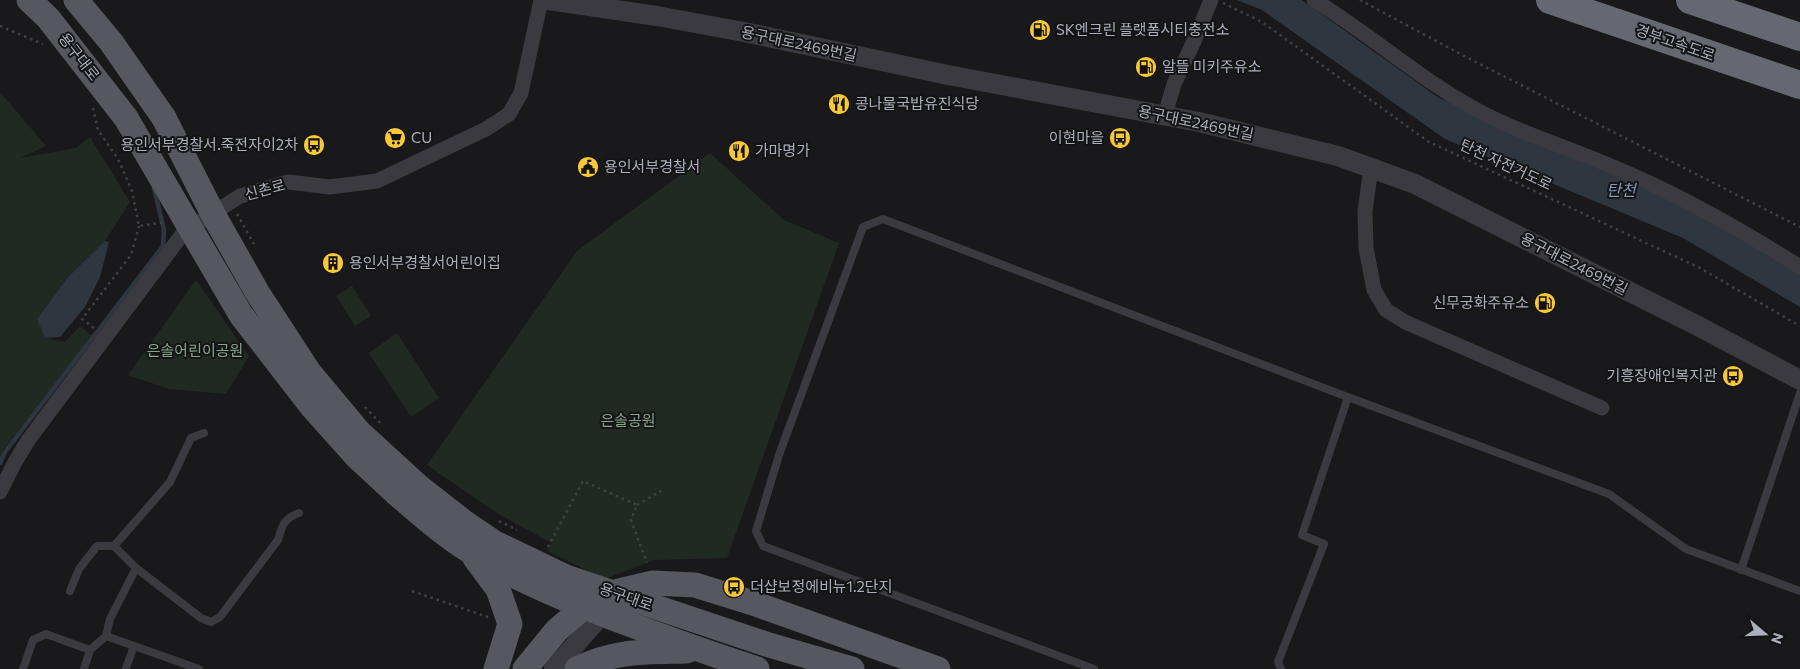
<svg xmlns="http://www.w3.org/2000/svg" width="1800" height="669" viewBox="0 0 1800 669" font-family="Commissioner,'Noto Sans KR',sans-serif">
	<style>
		.green { fill: #202a22 }
		.water { fill: #2e3640 }
		.lines { fill: none; stroke-linecap: round; stroke-linejoin: round }
		.stream { stroke: #2e3640; stroke-width: 4.5 }
		.path { stroke: #404147; stroke-width: 2.5; stroke-dasharray: 2.5 4; stroke-linecap: butt }
		.service { stroke: #3a3a40; stroke-width: 8 }
		.minor { stroke: #3a3a40; stroke-width: 15 }
		.tertiary { stroke: #3a3a40; stroke-width: 20 }
		.primary { stroke: #56575f; stroke-width: 25 }
		.motorway { stroke: #666871; stroke-width: 28 }
		.primary-bridge { stroke: #56575f; stroke-width: 25 }
		.labels { text-anchor: middle; stroke-width: 4; stroke-linejoin: round; paint-order: stroke }
		.poi-label { font-size: 15px; fill: #abaebb; stroke: #141416; text-anchor: start }
		.street-label { font-size: 15px; fill: #abaebb; stroke: #141416 }
		.park-label { font-size: 15px; fill: #82a687; stroke: #141416 }
		.water-label { font-size: 16px; font-style: italic; fill: #8199b7; stroke: #141416 }
	</style>
	<rect width="100%" height="100%" fill="#19191b"/>
	<g class="green">
		<path d="M0,92l46,54 -26,12 56,-10 14,-11 40,65 -25,39 -37,36 -31,42 8,19 20,4 15,-16 12,10 -89,114 -3,7z"/>
		<path d="M710,153l74,67 55,23 -112,315 -73,2 -49,19 -58,-28 4,-8 -54,-30 -70,-48 150,-214z"/>
		<path d="M196,280l53,76 -23,38 -57,-5 -41,-14z"/>
		<path d="M352,286l19,30 -16,10 -19,-30z"/>
		<path d="M397,333l42,65 -28,19 -42,-64z"/>
	</g>
	<g class="water">
		<path d="M1237,0h65l137,98 193,75 168,90v44l-117,-69 -238,-99 -183,-129z"/>
		<path d="M105,241l4,1 -9,35 -15,30 -25,30 -15,1 -8,-19 31,-42z"/>
	</g>
	<g class="lines">
		<path class="stream" d="M0,463l5,-11 158,-206 1,-16 -10,-42"/>
		<g class="path">
			<path d="M1360,0l106,57 334,170"/>
			<path d="M1223,3l39,19 167,120 271,126 100,58"/>
			<path d="M0,26l43,18"/>
			<path d="M93,108l5,22 20,29 14,32 7,35 26,-4"/>
			<path d="M237,214l17,30"/>
			<path d="M94,328l-12,-9 49,-64 8,-29"/>
			<path d="M365,407l17,18"/>
			<path d="M637,505l24,-14"/>
			<path d="M499,521l18,9"/>
			<path d="M548,547l35,-66 54,24 -6,15 16,43"/>
			<path d="M412,591l76,26"/>
		</g>
		<g class="service">
			<path d="M136,568l-22,-22 56,-64 21,-44 13,-5"/>
			<path d="M1741,570l59,-177"/>
			<path d="M70,591l9,-22 18,-23h17"/>
			<path d="M106,636l4,-17 26,-51 65,50 10,4 9,-5 58,-77c4,-14 6,-22 21,-27"/>
			<path d="M126,668l8,-22"/>
			<path d="M23,669l10,-29 13,-6 44,16"/>
			<path d="M84,669l6,-19 16,-14 93,33"/>
			<path d="M1094,669l-331,-123 -7,-15 23,-76 84,-228 20,-8 462,177 264,98 77,55 114,42"/>
			<path d="M1281,669l-3,-7 46,-118 -22,-9 46,-138"/>
		</g>
		<g class="minor">
			<path d="M1314,0c56,34 105,79 163,110 44,24 91,37 136,57 66,27 127,62 187,100"/>
			<path d="M1165,115l9,-31 21,-45 16,-39"/>
			<path d="M1371,168l-6,43 1,37 8,42 12,20 19,12 197,86"/>
			<path d="M0,492l15,-30 14,-23 155,-207 56,-36 48,-14 42,5 47,-6 109,-52 23,-15 12,-21 20,-93"/>
		</g>
		<g class="tertiary">
			<path d="M549,0l108,16 87,16 204,43 251,47 139,34 77,28 283,142 102,54"/>
			<path d="M554,669l56,-64"/>
		</g>
		<g class="primary">
			<path d="M29,0l19,18 78,100"/>
			<path d="M76,0l35,42 53,76"/>
			<path d="M418,486l46,36 31,21 71,34 203,68 83,24"/>
			<path d="M396,493c24,21 48,42 75,59 45,27 93,47 142,66 47,18 95,35 144,51"/>
			<path d="M475,558l23,31 12,35 -14,45"/>
			<path d="M577,669c38,-19 69,-17 110,-18"/>
		</g>
		<g class="motorway">
			<path d="M1550,0l250,85"/>
			<path d="M1690,0l110,37"/>
		</g>
		<g class="primary-bridge">
			<path d="M126,118l115,197 72,93 43,48 40,37"/>
			<path d="M164,118l50,98 43,76 52,80 50,60 59,54"/>
			<path d="M525,669l32,-39 26,-22 36,-17 34,-8 42,2 58,18 185,66"/>
		</g>
	</g>
	<defs>
		<g id="fuel-disc" transform="scale(1.125)"><circle r="9.5" fill="#f8c835" stroke="#141416"/><path d="M-5.5-6h7V0h2V4h1.3V-2.5L3-4.5l.8-.8L6-3V5H2.5V1h-1V6h-7ZM-4.2-4.7v3.2H.2V-4.7Z" fill="#111"/></g>
		<g id="restaurant-disc" transform="scale(1.125)"><circle r="9.5" fill="#f8c835" stroke="#141416"/><path d="M-5-6h1v4h1v-4h1v4h1v-4h1v5L-1.5 .5V6h-2V.5L-5-1ZM5-6V6H3V1.5H1.5Q1.5-4 5-6Z" fill="#111"/></g>
		<g id="supermarket-disc" transform="scale(1.125)"><circle r="9.5" fill="#f8c835" stroke="#141416"/><path d="M-6-5.5h2.5l.6 2H6L4.5 2H-2.5L-4.4-4H-6ZM-1.5 3.2a1.3 1.3 0 1 0 .1 0ZM3 3.2a1.3 1.3 0 1 0 .1 0Z" fill="#111"/></g>
		<g id="bus-disc" transform="scale(1.125)"><circle r="9.5" fill="#f8c835" stroke="#141416"/><path d="M-5-6H5V4H4V6H2V4H-2V6H-4V4H-5ZM-3.5-4V0h7V-4ZM-3.5 1.2v1.5H-2V1.2ZM2 1.2v1.5H3.5V1.2Z" fill="#111"/></g>
		<g id="civic-disc" transform="scale(1.125)"><circle r="9.5" fill="#f8c835" stroke="#141416"/><path d="M-.6-6.5H3V-4.5H.6V-3L4-1V1h2V6H-6V1h2V-1L-.6-3ZM-1.2 2.5V6h2.4V2.5Z" fill="#111"/></g>
		<g id="building-disc" transform="scale(1.125)"><circle r="9.5" fill="#f8c835" stroke="#141416"/><path d="M-4-6H4V6H1V3H-1V6H-4ZM-2.5-4.3h1.7v1.8h-1.7ZM.8-4.3h1.7v1.8H.8ZM-2.5-1h1.7V.8h-1.7ZM.8-1h1.7V.8H.8Z" fill="#111"/></g>
	</defs>
	<g fill-rule="evenodd">
		<use href="#fuel-disc" x="1040" y="30"/>
		<use href="#fuel-disc" x="1146" y="67"/>
		<use href="#restaurant-disc" x="839" y="104"/>
		<use href="#supermarket-disc" x="395" y="138"/>
		<use href="#bus-disc" x="1120" y="138"/>
		<use href="#bus-disc" x="314" y="145"/>
		<use href="#restaurant-disc" x="739" y="151"/>
		<use href="#civic-disc" x="588" y="167"/>
		<use href="#building-disc" x="333" y="263"/>
		<use href="#fuel-disc" x="1545" y="303"/>
		<use href="#bus-disc" x="1733" y="376"/>
		<use href="#bus-disc" x="734" y="587"/>
	</g>
	<g class="labels">
		<g class="poi-label">
			<text x="1056" y="35">SK엔크린 플랫폼시티충전소</text>
			<text x="1162" y="72">알뜰 미키주유소</text>
			<text x="855" y="109">콩나물국밥유진식당</text>
			<text x="411" y="143">CU</text>
			<text x="1104" y="143" text-anchor="end">이현마을</text>
			<text x="298" y="150" text-anchor="end">용인서부경찰서.죽전자이2차</text>
			<text x="755" y="156">가마명가</text>
			<text x="604" y="172">용인서부경찰서</text>
			<text x="349" y="268">용인서부경찰서어린이집</text>
			<text x="1529" y="308" text-anchor="end">신무궁화주유소</text>
			<text x="1717" y="381" text-anchor="end">기흥장애인복지관</text>
			<text x="750" y="592">더샵보정에비뉴1.2단지</text>
		</g>
		<g class="street-label">
			<text transform="translate(1675 43) rotate(19)" y="5">경부고속도로</text>
			<text transform="translate(799 44) rotate(12)" y="5">용구대로2469번길</text>
			<text transform="translate(79 57) rotate(52)" y="5">용구대로</text>
			<text transform="translate(1196 123) rotate(12)" y="5">용구대로2469번길</text>
			<text transform="translate(1506 165) rotate(25)" y="5">탄천 자전거도로</text>
			<text transform="translate(265 190) rotate(-15)" y="5">신촌로</text>
			<text transform="translate(1574 264) rotate(27)" y="5">용구대로2469번길</text>
			<text transform="translate(626 597) rotate(19)" y="5">용구대로</text>
		</g>
		<g class="park-label">
			<text x="195" y="356">은솔어린이공원</text>
			<text x="628" y="426">은솔공원</text>
		</g>
		<g class="water-label">
			<text x="1621" y="196">탄천</text>
		</g>
	</g>
	<g transform="translate(1765 634) rotate(109)" stroke="#141416" stroke-width="4" paint-order="stroke">
	<path d="M0-4L9 19L0 12L-9 19Z" fill="#abaebb"/>
	<text y="-8" font-size="14" font-weight="bold" text-anchor="middle" fill="#abaebb">N</text>
	</g>
</svg>
